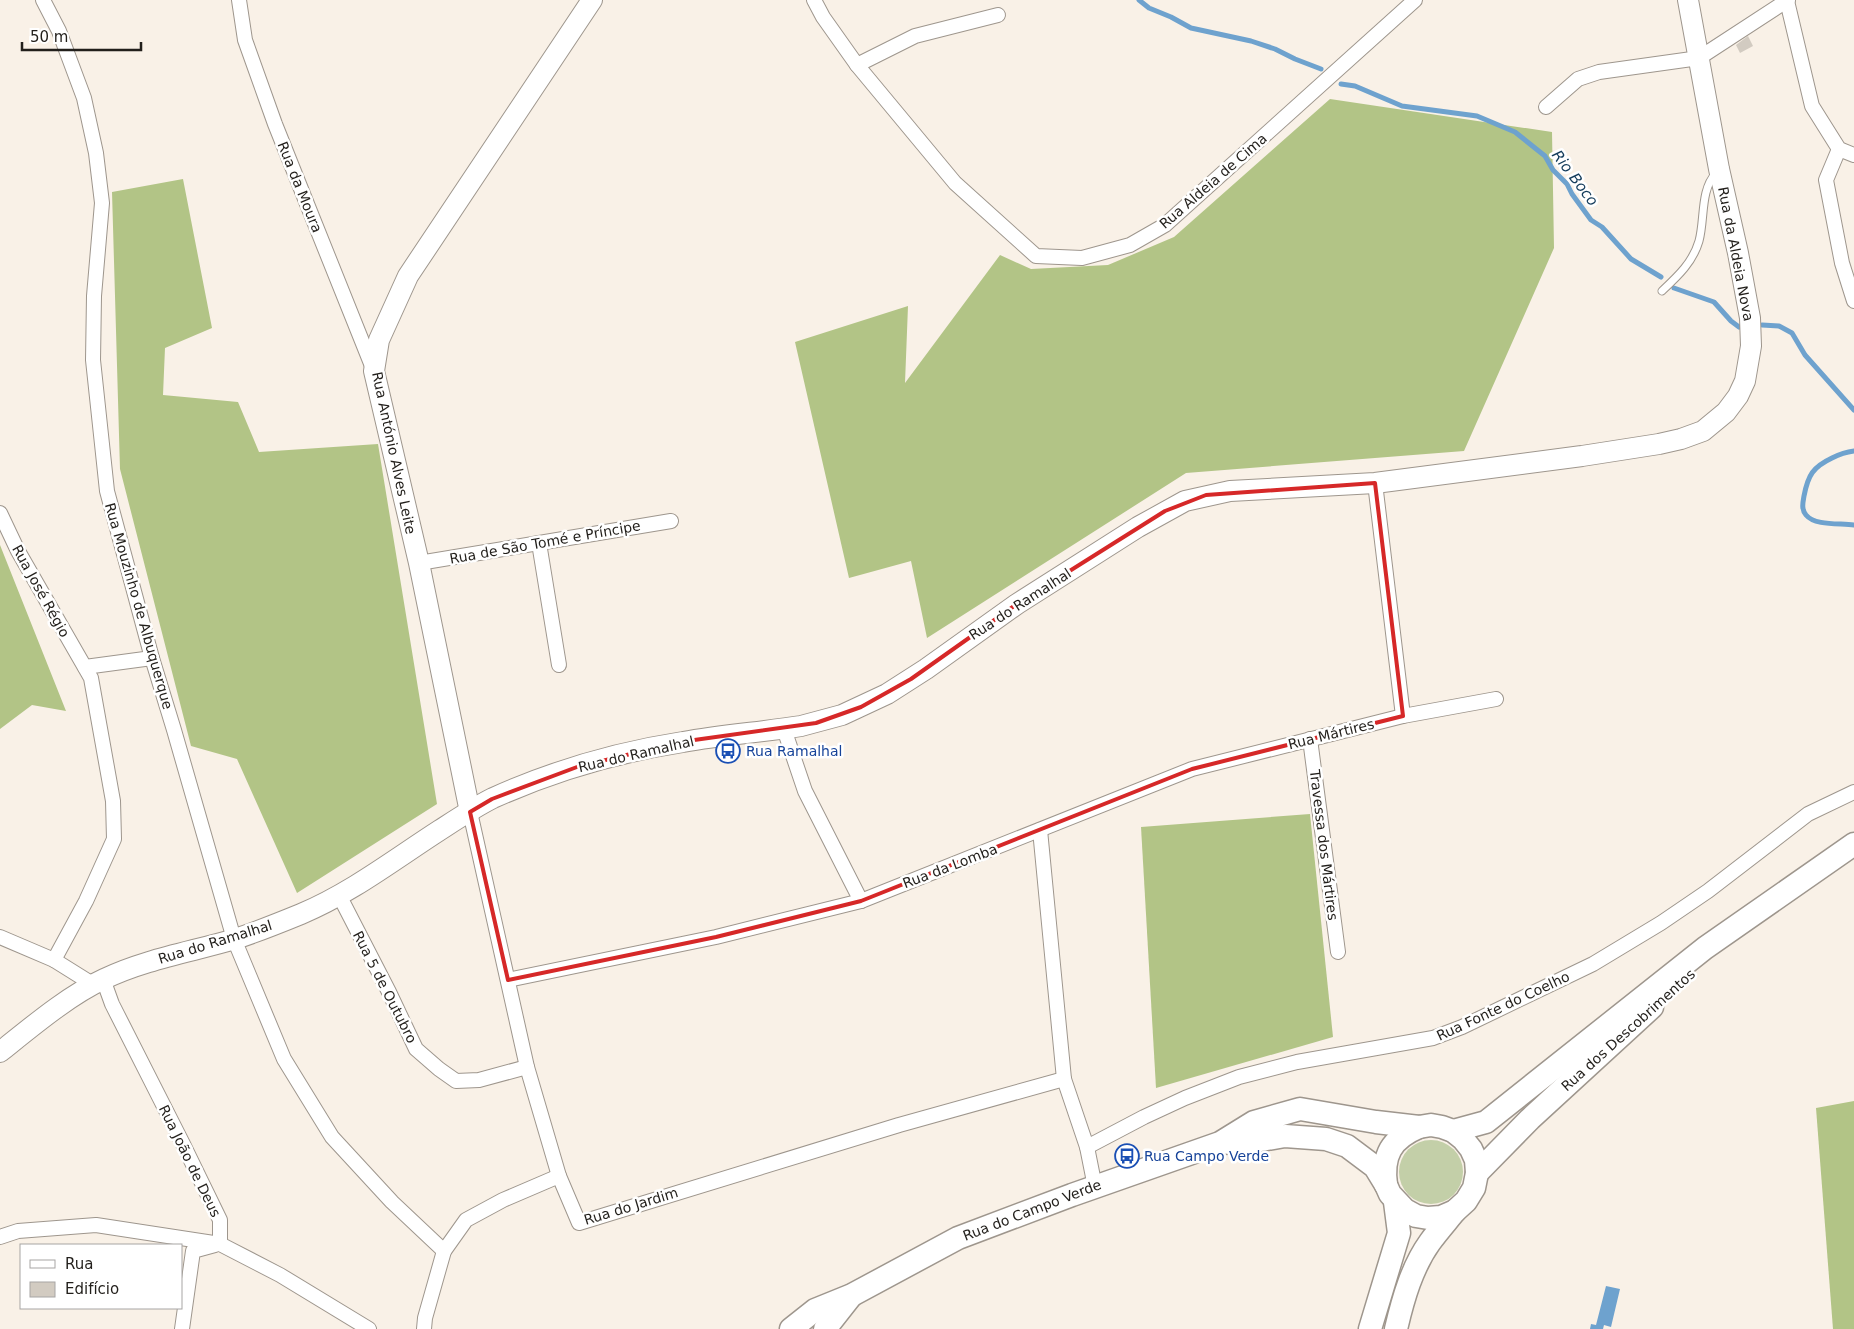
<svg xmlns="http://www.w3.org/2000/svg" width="1854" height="1329" viewBox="0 0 1854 1329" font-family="'DejaVu Sans',sans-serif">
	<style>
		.green { fill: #c3cfa8 }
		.forest { fill: #b2c486 }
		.water { fill: #6ea2ce }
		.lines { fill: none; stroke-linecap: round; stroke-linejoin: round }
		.stream { stroke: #6ea2ce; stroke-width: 5 }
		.building { fill: #d2cbc1 }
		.lane-casing { stroke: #9e968d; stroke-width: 9 }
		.street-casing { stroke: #9e968d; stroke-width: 16 }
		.secondary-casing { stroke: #9e968d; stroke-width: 22 }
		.primary-casing { stroke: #9e968d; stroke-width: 25 }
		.lane { stroke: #fff; stroke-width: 7 }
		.street { stroke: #fff; stroke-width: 14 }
		.secondary { stroke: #fff; stroke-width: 20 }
		.primary { stroke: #fff; stroke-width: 22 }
		.marked { fill: none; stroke: #d62828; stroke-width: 4; stroke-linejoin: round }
		.labels { text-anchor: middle; stroke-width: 5; stroke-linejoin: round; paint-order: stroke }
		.street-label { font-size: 14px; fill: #221f1b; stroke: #fff }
		.transit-label { font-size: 14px; fill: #164399; stroke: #fff; text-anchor: start }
		.water-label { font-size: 15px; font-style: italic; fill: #143c5b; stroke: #fff }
	</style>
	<rect width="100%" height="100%" fill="#f9f1e7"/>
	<circle class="green" cx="1431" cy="1172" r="32"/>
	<g class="forest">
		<path d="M1330,99l222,33 2,116 -90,203 -278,22 -259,165 -16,-77 -62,17 -54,-236 113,-36 -3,77 95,-128 31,14 77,-4 66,-28z"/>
		<path d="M183,179l29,149 -47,20 -2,47 75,7 21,50 119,-8 59,360 -140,89 -60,-134 -46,-13 -71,-277 -8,-277z"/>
		<path d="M0,545l66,166 -34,-6 -32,24z"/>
		<path d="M1310,814l23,223 -177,51 -15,-261z"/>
		<path d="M1854,1101v228h-21l-17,-221z"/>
	</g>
	<path class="water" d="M1606,1286l14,3 -9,38 -7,-2 -1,4h-13l1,-5 5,1z"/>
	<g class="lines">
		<g class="stream">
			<path d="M1139,0l10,8 22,9 20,11 60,13 24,8 20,10 26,10"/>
			<path d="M1341,84l14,2 47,20 75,10 38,16 30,24 8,14 14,14 5,10 19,26 11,7 29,32 30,18"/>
			<path d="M1674,288l40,14 17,19 8,6"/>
			<path d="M1762,325l17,1 13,7 13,22 49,55"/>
			<path d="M1854,451c-8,1 -14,3 -22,7 -19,9 -24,17 -28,38 -1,6 -3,13 2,19 9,11 34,8 48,10"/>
		</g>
	</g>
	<path class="building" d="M1748,36l5,10 -13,7 -4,-8z"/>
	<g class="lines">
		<g class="lane-casing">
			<path id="lane" d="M1662,291c16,-15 31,-29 37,-50 6,-22 1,-51 17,-68"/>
		</g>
		<g class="street-casing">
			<g id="street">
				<path d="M43,0l16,31 25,67 12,55 6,50 -8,93 -1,64 14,131 45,167 22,72 60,209 50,120 48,78 60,65 52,49"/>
				<path d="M239,0l6,40 30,84 99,247"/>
				<path d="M814,0l9,17 34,48 98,118 81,73 46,2 48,-13 35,-20 250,-225"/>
				<path d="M1787,1l25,105 27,43 15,6"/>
				<path d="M857,65l58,-29 83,-21"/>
				<path d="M1546,107l32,-28 21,-7 100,-14 89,-58"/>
				<path d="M1839,149l-13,31 16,83 12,38"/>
				<path d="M1375,483l28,233"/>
				<path d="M0,513l18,38 73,127 22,123 1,38 -28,62 -32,59"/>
				<path d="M539,543l20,122"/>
				<path d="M419,563l252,-42"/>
				<path d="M85,667l67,-9"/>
				<path d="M784,729l21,62 56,110"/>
				<path d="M1310,739l28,213"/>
				<path d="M470,812l57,255 32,109 20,47 320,-98 165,-46"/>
				<path d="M1040,830l24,249 23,68 8,40"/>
				<path d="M339,895l50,97 27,57 23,20 17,12 23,-1 48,-13"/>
				<path d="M0,937l54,23 40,25"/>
				<path d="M103,979l9,25 71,140 37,76v24l60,31 89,54"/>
				<path d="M508,980l208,-43 145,-36 331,-132 211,-53 93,-17"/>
				<path d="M1087,1147l57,-30 41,-19 54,-21 58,-15 136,-24 29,-11 131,-63 68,-41 47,-32 100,-77 46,-22"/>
				<path d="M0,1237l18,-6 78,-6 124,19"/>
				<path d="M182,1329l11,-78 22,-6"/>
				<path d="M424,1329l1,-11 19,-67 22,-31 37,-20 56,-24"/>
			</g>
		</g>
		<g class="secondary-casing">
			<g id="secondary">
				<path d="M470,812l-51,-249 -45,-192 5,-31 29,-64 184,-276"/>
				<path d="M0,1052c30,-24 69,-57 104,-73 42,-20 87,-27 131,-40 22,-7 44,-16 66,-25 50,-21 94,-55 139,-84 17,-11 35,-23 53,-32 60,-27 125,-46 190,-56 39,-7 79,-10 118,-16l41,-11 45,-21 39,-25 91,-65 121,-77 47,-26 45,-10 145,-8 207,-27 77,-12 22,-5 22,-8 23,-19 12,-16 7,-15 6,-35 -1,-28 -12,-65 -19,-84 -31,-169"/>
			</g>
		</g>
		<g class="primary-casing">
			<g id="primary">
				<path d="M1453,1131l33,-9 219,-174 149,-104"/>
				<path d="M1477,1173l53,-54 122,-112"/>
				<path d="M1386,1185c-4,-30 5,-46 33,-58"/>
				<path d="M791,1329l24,-19 37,-15 106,-57 114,-43 148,-52 34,-21 46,-13 76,13 43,5 12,-2 11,2 11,4 10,8 8,10 5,11 1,13 -3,15 -8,13 -11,10 -14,6 -13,1 -12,-2 -11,-6 -15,-16 -4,-9 -11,-18 -28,-21 -21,-7 -41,-3 -30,5 -35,2"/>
				<path d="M825,1329l26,-33"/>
				<path d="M1370,1329l29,-96 -4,-31"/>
				<path d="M1396,1329c7,-30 16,-62 34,-87 8,-11 17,-21 25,-31"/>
			</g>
		</g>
		<use href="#lane" class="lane"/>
		<use href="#street" class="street"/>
		<use href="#secondary" class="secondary"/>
		<use href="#primary" class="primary"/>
	</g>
	<path class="marked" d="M1375,483l28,233 -211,53 -331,132 -145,36 -208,43 -38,-168 22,-13 85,-32 103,-25 136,-19 45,-16 50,-28 106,-75 148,-93 41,-16z"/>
	<defs>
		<g id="bus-ring" transform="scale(1.25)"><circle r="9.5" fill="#fff" stroke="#1a4fb4" stroke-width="1.5"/><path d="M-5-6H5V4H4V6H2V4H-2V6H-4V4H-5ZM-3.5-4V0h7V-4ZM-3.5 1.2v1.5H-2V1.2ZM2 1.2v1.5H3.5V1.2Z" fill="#1a4fb4"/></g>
	</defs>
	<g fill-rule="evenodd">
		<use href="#bus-ring" x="728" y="751"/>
		<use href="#bus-ring" x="1127" y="1156"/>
	</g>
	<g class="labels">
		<g class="street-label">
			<text transform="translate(1213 181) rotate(-41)" y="5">Rua Aldeia de Cima</text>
			<text transform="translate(300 187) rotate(68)" y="5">Rua da Moura</text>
			<text transform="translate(1736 254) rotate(79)" y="5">Rua da Aldeia Nova</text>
			<text transform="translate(394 453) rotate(78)" y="5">Rua António Alves Leite</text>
			<text transform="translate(545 542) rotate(-10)" y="5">Rua de São Tomé e Príncipe</text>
			<text transform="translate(41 591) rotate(61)" y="5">Rua José Régio</text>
			<text transform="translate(1020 604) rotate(-33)" y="5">Rua do Ramalhal</text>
			<text transform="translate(139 606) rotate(74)" y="5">Rua Mouzinho de Albuquerque</text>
			<text transform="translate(1331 734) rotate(-14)" y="5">Rua Mártires</text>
			<text transform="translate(636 754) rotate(-13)" y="5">Rua do Ramalhal</text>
			<text transform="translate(1324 845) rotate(83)" y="5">Travessa dos Mártires</text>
			<text transform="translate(950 866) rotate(-21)" y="5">Rua da Lomba</text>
			<text transform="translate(215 942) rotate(-17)" y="5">Rua do Ramalhal</text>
			<text transform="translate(385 987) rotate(63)" y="5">Rua 5 de Outubro</text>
			<text transform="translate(1503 1006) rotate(-25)" y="5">Rua Fonte do Coelho</text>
			<text transform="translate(1628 1030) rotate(-42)" y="5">Rua dos Descobrimentos</text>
			<text transform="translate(190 1161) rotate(64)" y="5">Rua João de Deus</text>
			<text transform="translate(631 1206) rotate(-17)" y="5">Rua do Jardim</text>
			<text transform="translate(1032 1210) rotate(-21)" y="5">Rua do Campo Verde</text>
		</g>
		<g class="transit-label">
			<text x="746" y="756">Rua Ramalhal</text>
			<text x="1144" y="1161">Rua Campo Verde</text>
		</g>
		<g class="water-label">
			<text transform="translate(1575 178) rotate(53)" y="5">Rio Boco</text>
		</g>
	</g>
	<rect x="20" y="1244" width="162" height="65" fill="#ffffff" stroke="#a7a5a4"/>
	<rect x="30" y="1260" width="25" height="8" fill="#ffffff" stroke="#a7a5a4"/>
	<text x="65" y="1269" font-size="15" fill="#221f1b">Rua</text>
	<rect x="30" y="1282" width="25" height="15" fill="#d2cbc1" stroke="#a7a5a4"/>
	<text x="65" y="1294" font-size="15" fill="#221f1b">Edifício</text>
	<path d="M22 42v8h119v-8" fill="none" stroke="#221f1b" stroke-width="2.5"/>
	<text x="30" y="42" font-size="15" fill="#221f1b" stroke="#ffffff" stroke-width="4" paint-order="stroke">50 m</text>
</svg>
